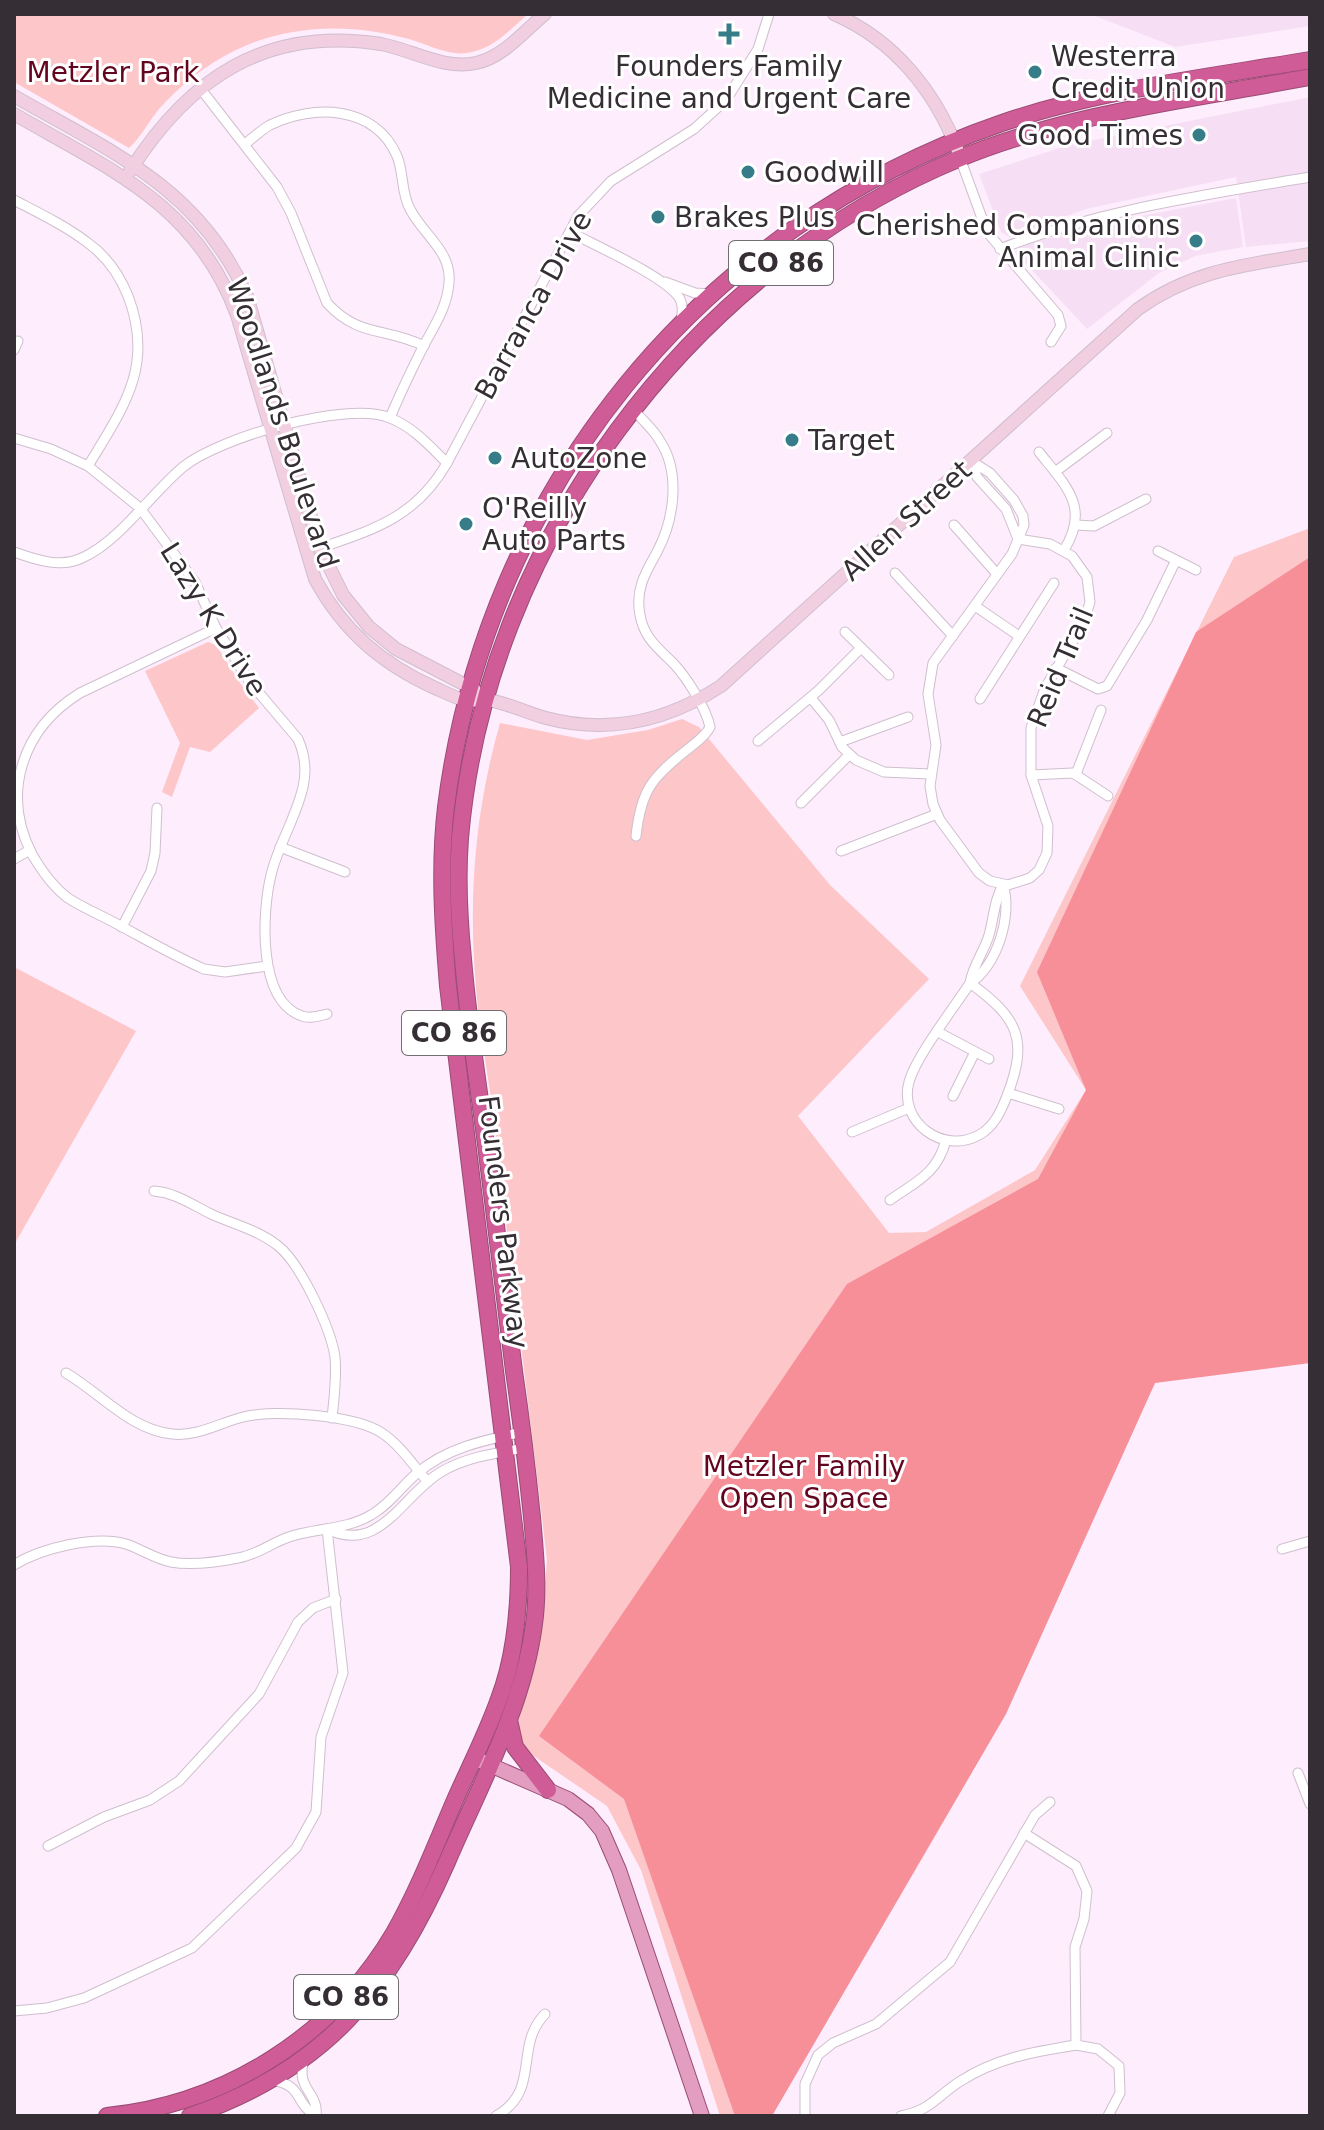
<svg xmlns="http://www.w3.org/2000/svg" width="1324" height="2130" viewBox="0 0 1324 2130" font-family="'DejaVu Sans',sans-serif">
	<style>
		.built { fill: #f6dff5 }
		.green { fill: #fdc6c9 }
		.forest { fill: #f78f99 }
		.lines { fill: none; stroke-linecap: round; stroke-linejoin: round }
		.street-casing { stroke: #cfbfce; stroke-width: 11 }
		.secondary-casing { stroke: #cfbfce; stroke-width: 14 }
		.primary-casing { stroke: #994c74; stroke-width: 16 }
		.highway-casing { stroke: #994c74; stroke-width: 18 }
		.street { stroke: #fff; stroke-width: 9 }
		.secondary { stroke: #f1cee0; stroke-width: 12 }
		.primary { stroke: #e29dc1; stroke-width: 14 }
		.highway { stroke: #cf5c97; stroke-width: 16 }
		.poi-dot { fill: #377d89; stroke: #fff; stroke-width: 3 }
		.labels { text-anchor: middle; stroke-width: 6; stroke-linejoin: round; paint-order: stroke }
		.shield { fill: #fff; stroke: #726d71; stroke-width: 2 }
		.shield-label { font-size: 26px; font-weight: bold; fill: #352e34 }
		.poi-label { font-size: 28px; fill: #352e34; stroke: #fff; text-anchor: start }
		.park-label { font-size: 28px; fill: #64051f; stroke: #fff }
		.street-label { font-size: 28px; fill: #352e34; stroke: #fff }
	</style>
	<rect width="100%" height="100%" fill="#feedfd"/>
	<g class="built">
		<path d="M1090,14h220v12l-135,21z"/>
		<path d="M1310,97v144l-64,6 -10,-70 -150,32 -77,28 -8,-5 -22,-58 90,-29z"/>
		<path d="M1236,198l7,49 -48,9 -36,17 -72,56 -72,-77 4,-5 78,-23z"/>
	</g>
	<g class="green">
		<path d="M14,14h514c-18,16 -36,36 -61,39 -19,3 -40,-9 -58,-14 -58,-16 -119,-15 -173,11 -29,14 -56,35 -77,59 -10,12 -18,28 -30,39l-115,-66z"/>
		<path d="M1310,528v565l-546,1023h-44l-79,-246 -34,-64 -82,-56 -7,-26 23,-91 6,-72c-16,-141 -35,-282 -51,-423 -5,-50 -16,-100 -20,-150 -8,-92 -1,-177 24,-265l87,17 61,-10 34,-11 17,8 131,158 99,94 -131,137 91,117 37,-1 109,-62 51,-80 -66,-104 214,-429z"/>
		<path d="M208,642l8,3 24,38 19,25 -49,44 -20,-5 -18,50 -10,-5 18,-49 -35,-72z"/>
		<path d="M14,967l122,64 -122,214z"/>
	</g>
	<path class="forest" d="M1310,557v806l-155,20 -149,331 -234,402h-37l-111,-317 -85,-63 308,-452 191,-105 48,-89 -49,-118 159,-340z"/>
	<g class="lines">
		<g class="street-casing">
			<g id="street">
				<path d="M200,88l77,99 14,26 36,90c32,35 59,24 97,43"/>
				<path d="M245,144c8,-6 16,-14 25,-19 43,-21 105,-20 127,31 7,17 4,37 13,53 13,26 42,42 39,74 -2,24 -14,42 -25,62 -12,24 -24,48 -34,73"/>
				<path d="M960,158l27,74 71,83 3,11 -10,16"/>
				<path d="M14,200c25,13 52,26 74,43 18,13 32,33 40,53 27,70 -5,112 -40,170"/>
				<path d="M570,232c24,13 97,45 110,67 4,8 2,16 0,25"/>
				<path d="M1000,249c99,-39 205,-54 310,-72"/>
				<path d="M665,282l30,11 16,1"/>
				<path d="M14,350l4,-9"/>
				<path d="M633,408c8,12 20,20 27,33 21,32 14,79 -3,111 -12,21 -22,38 -17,63 4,23 18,33 34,49 13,14 32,44 36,63 -5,10 -14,15 -22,22 -36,28 -47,41 -52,87"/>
				<path d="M14,438l37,11 37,17 52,42 55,74 21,46 33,53 49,58c7,16 9,31 5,48 -7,31 -25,58 -32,88 -9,37 -14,126 31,141 7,3 17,0 25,-2"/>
				<path d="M1039,452c26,33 52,55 25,98"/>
				<path d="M971,461l19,12 24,27 9,16 1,9 -12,29 -79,109 -5,31 8,51 -6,41 3,18 7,16 39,53 11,8 18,4 22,-7 9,-8 8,-17 1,-27 -17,-51v-47l14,-40 39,-66 6,-20 -3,-25 -15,-21 -22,-12 -32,-5"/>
				<path d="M971,461l6,16 29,32 12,30"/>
				<path d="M1055,472l52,-39"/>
				<path d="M954,525l43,49"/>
				<path d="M1076,525l18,1 52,-27"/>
				<path d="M320,548c55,-19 96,-31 127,-85l131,-247 33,-35 83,-52 32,-29 32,-51 11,-35"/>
				<path d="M1158,551l38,19"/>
				<path d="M14,552c23,8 47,17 70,5 35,-16 68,-64 99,-90 35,-29 164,-67 207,-49 23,9 40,28 57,45"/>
				<path d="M895,573l58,63"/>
				<path d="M975,606l44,30"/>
				<path d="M216,628l-136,65c-58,36 -80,101 -47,163 9,15 20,31 35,42 15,10 33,17 49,26 28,15 57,32 87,45l21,3 42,-6"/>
				<path d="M845,632l44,43"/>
				<path d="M1056,668l42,21 9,-3 40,-66 29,-60"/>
				<path d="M811,698l18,22 13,27 14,13 28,12 46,2"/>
				<path d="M980,699l74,-116"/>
				<path d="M758,741l61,-51 42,-42"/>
				<path d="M840,742l68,-25"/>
				<path d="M1076,774l25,-64"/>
				<path d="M1031,775l42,-2 35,23"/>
				<path d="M801,803l48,-48"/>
				<path d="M280,847l65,25"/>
				<path d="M841,851l96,-37"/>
				<path d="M14,859l16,-9"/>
				<path d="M122,927l29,-56 4,-18 2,-45"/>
				<path d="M970,983c48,35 59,56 37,113 -6,15 -13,31 -28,39 -36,20 -81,-13 -70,-53 7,-26 45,-74 61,-99 3,-18 14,-31 19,-48 5,-17 5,-35 14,-50"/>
				<path d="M970,983c27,-16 43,-69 33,-98"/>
				<path d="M938,1032l51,27"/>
				<path d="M1008,1093l51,16"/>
				<path d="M953,1096l22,-44"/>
				<path d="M852,1132l57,-24"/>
				<path d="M154,1191c22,2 37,13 57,23 22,10 47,16 66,31 23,17 54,84 58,112 2,20 -1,41 -3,61"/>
				<path d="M890,1200c27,-19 47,-26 56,-60"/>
				<path d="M66,1373c34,20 65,57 106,61 25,3 47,-11 71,-17 30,-8 112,-2 139,16 18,12 31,32 46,49"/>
				<path d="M327,1529c53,26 75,-34 114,-57 25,-15 55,-19 84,-24"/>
				<path d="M1282,1549l28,-8"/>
				<path d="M14,1565c27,-17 81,-30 112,-21 15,5 29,15 45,18 21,4 47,0 67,-4 19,-3 33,-15 51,-21 26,-9 57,-7 82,-22 18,-10 30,-28 45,-41 30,-26 68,-34 107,-42"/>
				<path d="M1298,1773l12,31"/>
				<path d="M1024,1833l52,33 11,25 -3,28 -9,28 1,98 22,4 21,17 1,27 -12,23"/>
				<path d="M48,1846l56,-29 46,-17 29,-19 80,-87 39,-72 15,-14 23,-9"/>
				<path d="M14,2011l33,-3 37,-10 108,-50 104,-100 20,-36 5,-75 22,-64 -16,-144"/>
				<path d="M304,2060c-9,29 15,32 12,56"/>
				<path d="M273,2080c31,6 21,23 43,36"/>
				<path d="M496,2116c46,-26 17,-69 49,-102"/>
				<path d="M805,2116v-32l13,-29 15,-12 43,-19 74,-62 85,-147 15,-13"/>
				<path d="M901,2116c30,-6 34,-18 58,-34 37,-24 74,-30 117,-37"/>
			</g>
		</g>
		<g class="secondary-casing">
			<g id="secondary">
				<path d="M834,14c60,26 101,77 124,137"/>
				<path d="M14,96c97,56 185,91 233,200l73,252 23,47 26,32 27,22 79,41"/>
				<path d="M14,114c95,55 182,90 223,201l78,264c28,52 67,85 120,109 9,4 19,9 28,12 8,2 17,-1 25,0 20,3 39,13 58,18 64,17 121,3 175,-32l417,-377c54,-39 108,-44 172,-55"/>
				<path d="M130,171c59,-93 136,-145 251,-127 31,6 63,26 95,19 28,-6 48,-32 69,-49"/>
			</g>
		</g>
		<g class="primary-casing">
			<path id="primary" d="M481,1761l87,38 20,15 14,17 17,39 83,246"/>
		</g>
		<g class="highway-casing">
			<g id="highway">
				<path d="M509,1720l6,27 33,43"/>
				<path d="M107,2116c119,-12 226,-80 287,-183 24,-42 42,-89 61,-133 15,-34 32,-67 44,-101 16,-42 20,-87 20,-132l-71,-581c-5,-60 -9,-120 -2,-179 40,-317 254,-580 556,-684 96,-33 208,-46 308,-63"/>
				<path d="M190,2116c135,-46 201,-127 257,-254 33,-77 76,-154 87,-238 5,-36 1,-72 -2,-107 -5,-49 -11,-98 -18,-146 -10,-75 -18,-151 -28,-226 -8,-62 -18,-124 -23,-186 -4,-40 -6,-81 -3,-121 25,-292 228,-567 498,-679 111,-46 235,-60 352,-82"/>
			</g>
		</g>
		<use href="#street" class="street"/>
		<use href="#secondary" class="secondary"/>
		<use href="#primary" class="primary"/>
		<use href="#highway" class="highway"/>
	</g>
	<g class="poi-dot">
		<path d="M725 22h8v8h8v8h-8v8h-8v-8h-8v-8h8z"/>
		<circle cx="1035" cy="72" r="8"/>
		<circle cx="1199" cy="135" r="8"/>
		<circle cx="748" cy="172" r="8"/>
		<circle cx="658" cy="217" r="8"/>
		<circle cx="1196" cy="241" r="8"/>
		<circle cx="792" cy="440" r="8"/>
		<circle cx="495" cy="458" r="8"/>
		<circle cx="466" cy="524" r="8"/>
	</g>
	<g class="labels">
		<g class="shield">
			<rect x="729" y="241" width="104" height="44" rx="6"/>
			<rect x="402" y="1011" width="104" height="44" rx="6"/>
			<rect x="294" y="1975" width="104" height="44" rx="6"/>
		</g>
		<g class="shield-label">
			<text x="781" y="272">CO 86</text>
			<text x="454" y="1042">CO 86</text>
			<text x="346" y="2006">CO 86</text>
		</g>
		<g class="poi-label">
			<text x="1051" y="66">Westerra<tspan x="1051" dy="32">Credit Union</tspan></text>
			<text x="729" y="76" text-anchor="middle">Founders Family<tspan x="729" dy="32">Medicine and Urgent Care</tspan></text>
			<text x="1183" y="145" text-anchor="end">Good Times</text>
			<text x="764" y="182">Goodwill</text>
			<text x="674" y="227">Brakes Plus</text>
			<text x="1180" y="235" text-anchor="end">Cherished Companions<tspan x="1180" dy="32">Animal Clinic</tspan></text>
			<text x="808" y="450">Target</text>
			<text x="511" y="468">AutoZone</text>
			<text x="482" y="518">O'Reilly<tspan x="482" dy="32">Auto Parts</tspan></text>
		</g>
		<g class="park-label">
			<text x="113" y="82">Metzler Park</text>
			<text x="804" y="1476">Metzler Family<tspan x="804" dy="32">Open Space</tspan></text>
		</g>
		<g class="street-label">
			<text transform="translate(533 305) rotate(-61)" y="10">Barranca Drive</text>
			<text transform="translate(283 423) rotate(72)" y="10">Woodlands Boulevard</text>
			<text transform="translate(906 520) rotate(-42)" y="10">Allen Street</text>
			<text transform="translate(214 619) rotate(58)" y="10">Lazy K Drive</text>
			<text transform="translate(1060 667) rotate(-67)" y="10">Reid Trail</text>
			<text transform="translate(504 1222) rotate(83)" y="10">Founders Parkway</text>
		</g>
	</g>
	<rect width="1324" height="2130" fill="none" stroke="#352e34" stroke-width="32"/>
</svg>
